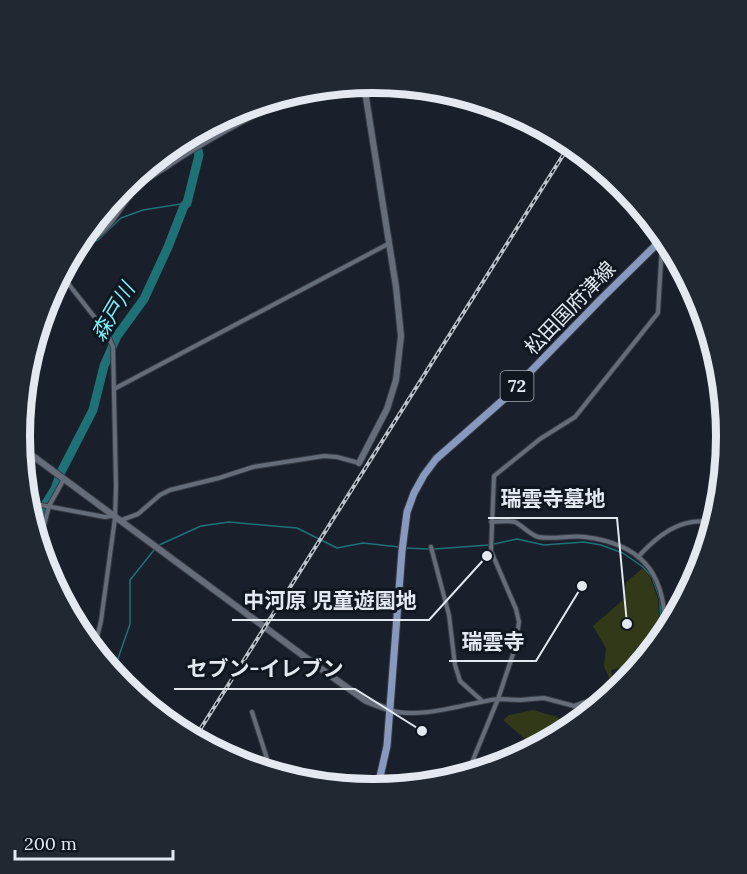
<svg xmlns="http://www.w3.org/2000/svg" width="747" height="874" viewBox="0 0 747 874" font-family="Lora,'Noto Sans JP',serif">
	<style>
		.green { fill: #323918 }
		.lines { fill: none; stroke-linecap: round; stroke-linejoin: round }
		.stream { stroke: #1e7276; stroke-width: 1.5 }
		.river { stroke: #1e7276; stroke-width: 9 }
		.street-casing { stroke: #363b44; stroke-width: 6 }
		.secondary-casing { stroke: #363b44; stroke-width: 8 }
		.primary-casing { stroke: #363b44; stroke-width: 9 }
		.street { stroke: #656d7a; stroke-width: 4 }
		.secondary { stroke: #656d7a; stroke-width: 6 }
		.primary { stroke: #8899c0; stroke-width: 7 }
		.rail-casing { stroke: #bfc4cc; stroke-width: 4 }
		.rail { stroke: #101721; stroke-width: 1.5; stroke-dasharray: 4.5; stroke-linecap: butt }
		.labels { text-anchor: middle; stroke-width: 6; stroke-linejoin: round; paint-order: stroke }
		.shield { fill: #101721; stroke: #a4a9b2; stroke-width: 1.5 }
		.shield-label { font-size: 18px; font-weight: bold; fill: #e4e8f0 }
		.street-label { font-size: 20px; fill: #e4e8f0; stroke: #101721 }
		.water-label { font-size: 21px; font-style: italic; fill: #7bf0f7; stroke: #101721 }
		.rim { fill: none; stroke: #e4e8f0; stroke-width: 8 }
		.leader { fill: none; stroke: #e4e8f0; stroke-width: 2 }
		.callout-dot { fill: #e4e8f0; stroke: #101721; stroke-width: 2 }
		.callout-label { font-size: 21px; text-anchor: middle; font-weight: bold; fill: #e4e8f0; stroke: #101721; stroke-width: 6; stroke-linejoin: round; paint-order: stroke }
	</style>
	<rect width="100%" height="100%" fill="#19202b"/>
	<g class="green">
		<path d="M643,568l7,9 8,22 2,35 -20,29 -29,7 2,8 -3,2 -6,-14 2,-18 -13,-22 31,-27 2,-17z"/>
		<path d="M533,710l24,7 10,9 -33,21 -31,-27 6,-5z"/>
	</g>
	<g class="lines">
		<g class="stream">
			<path d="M84,245l14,-5 23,-22 22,-8 44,-7"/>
			<path d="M494,544l23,-5 27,6 40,-3 17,3 22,8 20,14 9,10 8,22 1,32"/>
			<path d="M157,546l44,-20 28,-4 68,6 40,20 26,-5 36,4"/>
			<path d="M404,548l25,1"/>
			<path d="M434,549l55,-4"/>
			<path d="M113,673l17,-49v-44l24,-30"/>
		</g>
		<path class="river" d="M39,535l6,-30 10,-16 6,-17 32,-62 11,-44 13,-30 27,-37 24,-52 16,-41 3,-3 12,-48 -4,-16"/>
		<g class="street-casing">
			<g id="street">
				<path d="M86,242c26,-9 34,-38 53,-56 9,-8 21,-14 31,-21 36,-24 74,-44 112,-64"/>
				<path d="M63,277l44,56 6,14 3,139 -1,32 -14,103 -6,25"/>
				<path d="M44,314v-1"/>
				<path d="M114,389l274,-145"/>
				<path d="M34,510l7,-5 64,12 6,-1"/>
				<path d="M119,521l19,-7 22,-19 10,-5 49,-12 34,-11 71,-11 13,1 22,6"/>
				<path d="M491,522c7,0 17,-2 24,0 8,4 14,12 23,15 15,3 32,-2 47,0 55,7 79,34 80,88"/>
				<path d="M40,541l9,-35 15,-27"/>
				<path d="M431,547l18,68 6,50 5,16 21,19"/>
				<path d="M638,557c19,-21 42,-40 73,-35"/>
				<path d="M390,710c31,10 75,-7 108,-11l17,-51 4,-26 -3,-13 -25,-58 3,-75 46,-37 35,-22 83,-104 4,-69"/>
				<path d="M252,712l19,59"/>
				<path d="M468,772l30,-73 22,1 24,-2 30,8 39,-14"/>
			</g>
		</g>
		<g class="secondary-casing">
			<g id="secondary">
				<path d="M22,448l302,223 42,30 24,9"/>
				<path d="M359,463l28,-54 9,-29 5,-44 -5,-49 -32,-202"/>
			</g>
		</g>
		<g class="primary-casing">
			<path id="primary" d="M377,790l10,-44 15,-195 5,-39 7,-19 10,-18 12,-16 67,-59 97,-100 60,-59"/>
		</g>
		<use href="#street" class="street"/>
		<use href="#secondary" class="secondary"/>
		<use href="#primary" class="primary"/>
		<g class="rail-casing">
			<path id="rail" d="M196,736l371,-587"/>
		</g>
		<use href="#rail" class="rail"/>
	</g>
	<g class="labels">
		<rect class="shield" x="500.5" y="371" width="33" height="30" rx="4.5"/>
		<g class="shield-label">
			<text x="517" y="392">72</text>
		</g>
		<g class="street-label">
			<text transform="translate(570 308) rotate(-46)" y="7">松田国府津線</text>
		</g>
		<g class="water-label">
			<text transform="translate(113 312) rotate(-59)" y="7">森戸川</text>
		</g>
	</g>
	<path d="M0 0H747V874H0ZM30 436a343 343 0 1 1 686 0a343 343 0 1 1-686 0Z" fill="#212832" fill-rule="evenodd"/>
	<path class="rim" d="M30 436a343 343 0 1 1 686 0a343 343 0 1 1-686 0Z"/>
	<path class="leader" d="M627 624L617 518H488M487 556L429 620H232M582 586L536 661H449M422 731L355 689H174"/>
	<g class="callout-dot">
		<circle cx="627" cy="624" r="6"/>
		<circle cx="487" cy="556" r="6"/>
		<circle cx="582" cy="586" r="6"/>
		<circle cx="422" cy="731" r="6"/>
	</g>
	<g class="callout-label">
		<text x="553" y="506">瑞雲寺墓地</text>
		<text x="330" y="608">中河原 児童遊園地</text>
		<text x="493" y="649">瑞雲寺</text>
		<text x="265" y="676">セブン-イレブン</text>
	</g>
	<path d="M15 850v9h158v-9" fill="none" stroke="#e4e8f0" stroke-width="3"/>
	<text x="24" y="850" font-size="18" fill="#e4e8f0" stroke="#101721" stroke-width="4.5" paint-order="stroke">200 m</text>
</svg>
